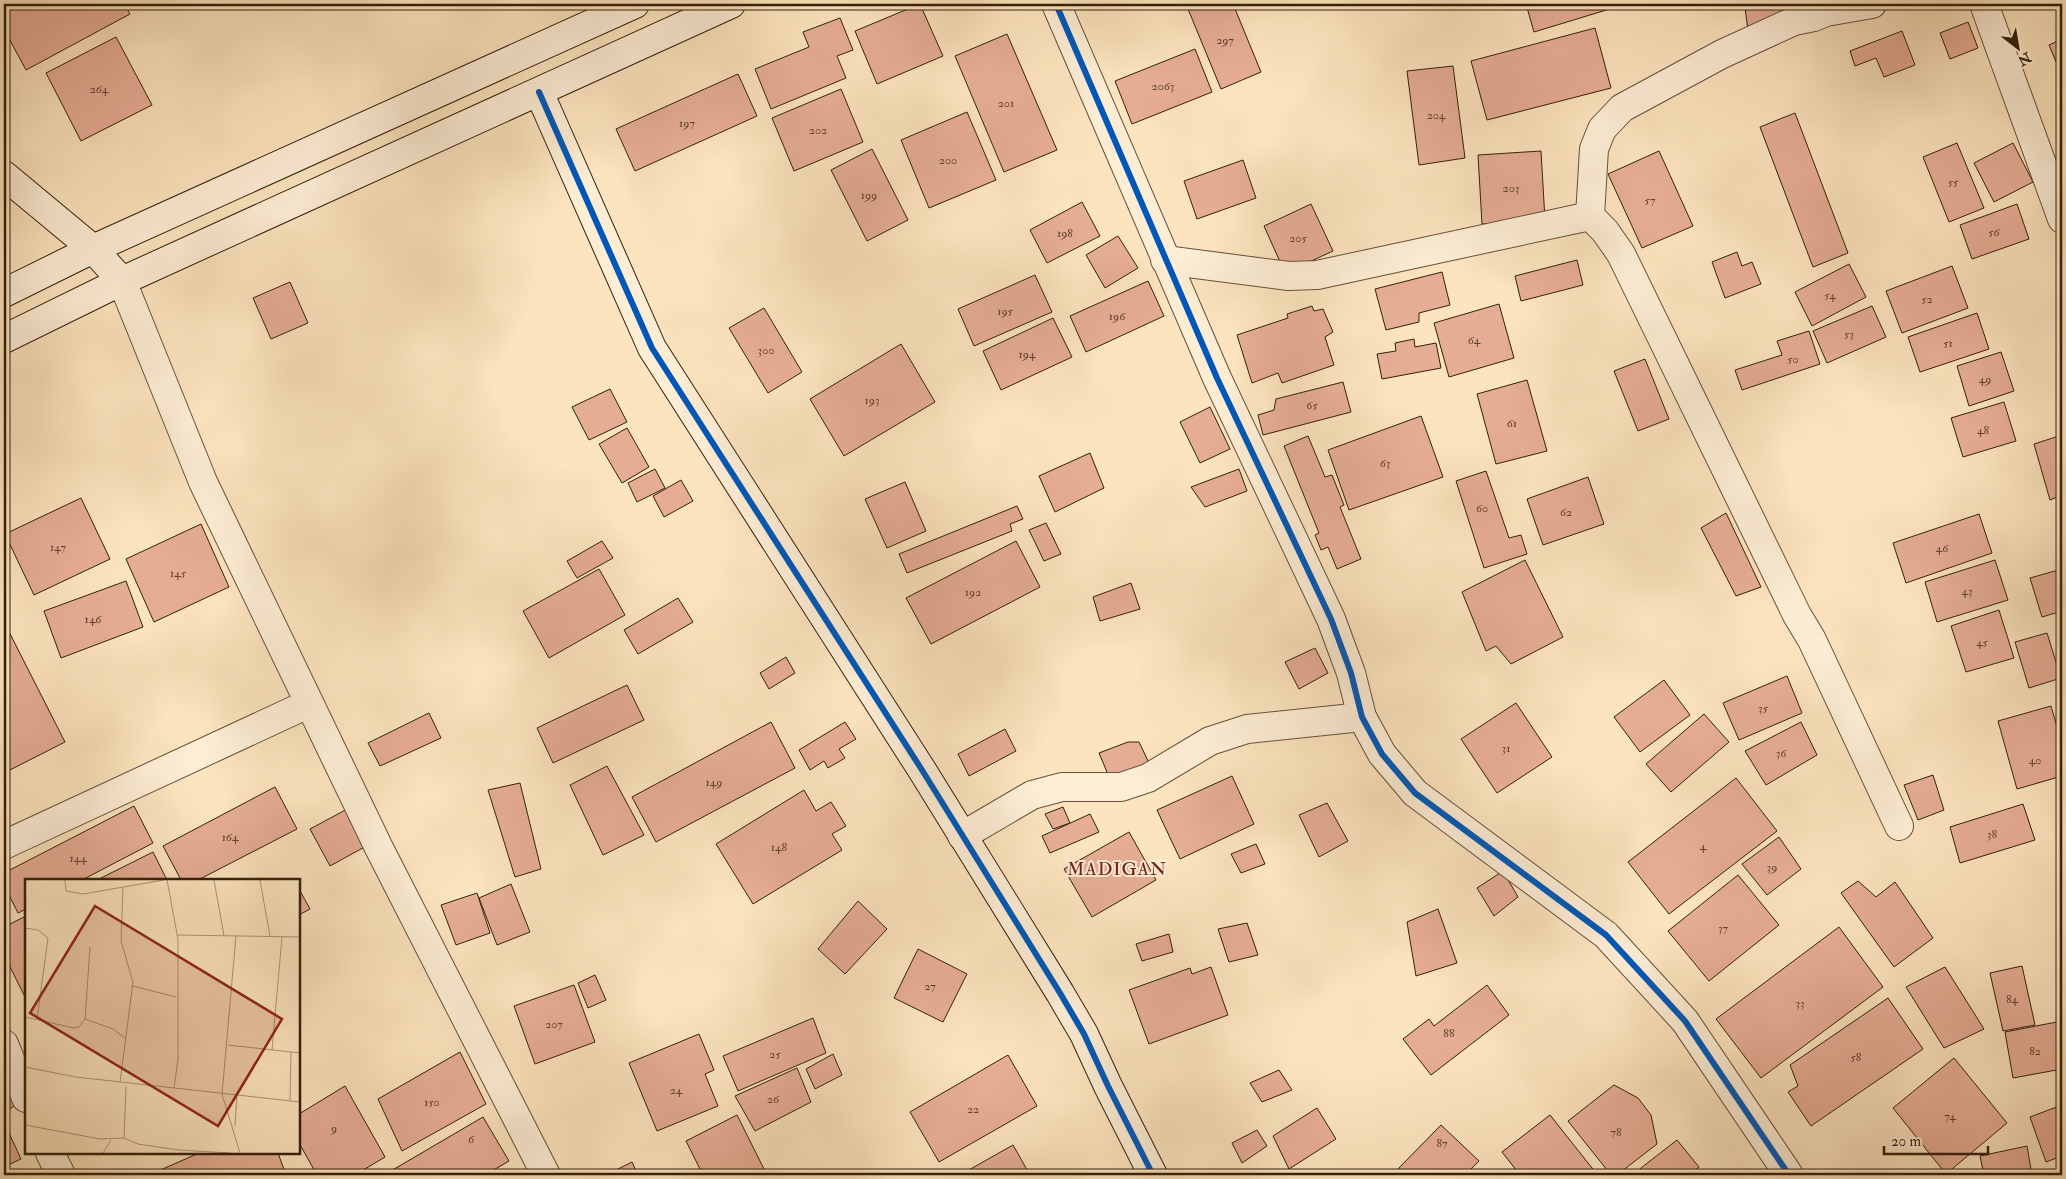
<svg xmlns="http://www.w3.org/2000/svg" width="2066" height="1179" viewBox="0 0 2066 1179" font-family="'IM FELL Double Pica',serif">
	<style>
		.building { fill: #e6ad95; stroke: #341f0b }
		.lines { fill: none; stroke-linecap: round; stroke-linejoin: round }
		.street-casing { stroke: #665038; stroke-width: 30 }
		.secondary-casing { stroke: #341f0b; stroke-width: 30 }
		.street { stroke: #fdedd5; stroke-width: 28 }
		.secondary { stroke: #fdedd5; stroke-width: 28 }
		.cycleway-casing { stroke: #fdedd5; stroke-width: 9 }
		.cycleway { stroke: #0057b8; stroke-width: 6 }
		.labels { text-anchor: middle; stroke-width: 4; stroke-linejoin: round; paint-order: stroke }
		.number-label { font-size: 12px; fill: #60422e }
		.quarter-label { font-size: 18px; letter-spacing: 1px; fill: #7a1f14; stroke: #fdedd5 }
		.inset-road { fill: none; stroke: #ac9576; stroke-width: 1 }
		.view { fill: #8f2418; fill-opacity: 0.15; stroke: #8f2418; stroke-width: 2.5 }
		.inset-edge { fill: none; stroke: #341f0b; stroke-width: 2.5 }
	</style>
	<rect width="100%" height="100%" fill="#fce4be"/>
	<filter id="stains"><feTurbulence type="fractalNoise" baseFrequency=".004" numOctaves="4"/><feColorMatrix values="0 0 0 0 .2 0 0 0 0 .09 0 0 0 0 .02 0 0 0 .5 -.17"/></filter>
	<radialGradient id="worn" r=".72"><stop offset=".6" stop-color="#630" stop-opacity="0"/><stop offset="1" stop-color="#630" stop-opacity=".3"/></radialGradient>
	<g class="building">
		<path d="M4,4h120l6,10 -104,56 -22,-41z"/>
		<path d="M920,4l23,52 -66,28 -22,-53z"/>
		<path d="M1201,4h32l28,68 -40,17 -33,-80z"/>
		<path d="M1526,4h86l1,4 -79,24z"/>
		<path d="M1755,4h57l-64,27 -3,-24z"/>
		<path d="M840,18l13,32 -16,6 9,22 -75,31 -16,-40 54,-22 -6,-15z"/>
		<path d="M1968,22l10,26 -28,11 -10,-26z"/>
		<path d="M1595,28l16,60 -124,32 -16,-59z"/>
		<path d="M1902,31l13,34 -31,12 -8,-19 -21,8 -5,-15z"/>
		<path d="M1007,34l50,116 -53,22 -49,-116z"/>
		<path d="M116,37l36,68 -71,36 -35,-68z"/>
		<path d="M2062,39v37l-13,-31z"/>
		<path d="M1195,49l17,43 -80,32 -17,-43z"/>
		<path d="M1453,66l12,92 -46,7 -12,-94z"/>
		<path d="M738,74l19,42 -122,55 -19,-42z"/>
		<path d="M841,89l22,53 -69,29 -22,-53z"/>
		<path d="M967,112l29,68 -67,28 -28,-68z"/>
		<path d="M1795,113l53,140 -35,14 -53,-140z"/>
		<path d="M1957,143l27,65 -35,14 -26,-65z"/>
		<path d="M2013,143l20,39 -39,20 -20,-39z"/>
		<path d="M872,149l36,71 -41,21 -36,-71z"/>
		<path d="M1541,151l4,69 -63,4 -4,-69z"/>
		<path d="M1659,151l34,75 -51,22 -34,-74z"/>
		<path d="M1243,160l13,38 -59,21 -13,-38z"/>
		<path d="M1082,202l18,34 -53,27 -17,-33z"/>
		<path d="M1311,204l22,47 -48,22 -21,-47z"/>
		<path d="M2017,204l12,35 -57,20 -12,-34z"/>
		<path d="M1118,236l20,32 -33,20 -19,-33z"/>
		<path d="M1737,252l5,14 10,-4 9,22 -36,14 -13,-36z"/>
		<path d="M1577,260l6,25 -62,16 -6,-25z"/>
		<path d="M1849,264l17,33 -54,29 -17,-34z"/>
		<path d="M1952,266l16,42 -66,25 -16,-42z"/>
		<path d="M1442,272l8,33 -31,8v9l-33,8 -11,-41z"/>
		<path d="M1035,275l17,37 -78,34 -16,-37z"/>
		<path d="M1148,281l16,35 -78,36 -16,-36z"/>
		<path d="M290,282l18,41 -37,16 -18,-41z"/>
		<path d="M1499,304l15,54 -65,19 -15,-54z"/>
		<path d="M1312,306l2,5 9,-2 10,23 -8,5 9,28 -52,18 -4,-10 -26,10 -15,-48 51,-17 -1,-4z"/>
		<path d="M1872,306l14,31 -59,26 -14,-32z"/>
		<path d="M764,308l38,64 -34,21 -39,-65z"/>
		<path d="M1977,313l12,36 -69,23 -12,-35z"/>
		<path d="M1053,318l19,39 -71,33 -18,-39z"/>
		<path d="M1809,331l11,33 -78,26 -7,-20 47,-15 -5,-14z"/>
		<path d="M1414,339l1,8 21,-4 5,25 -59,11 -5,-25 19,-3 -1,-8z"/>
		<path d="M901,344l34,58 -91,54 -34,-57z"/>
		<path d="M2001,352l13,39 -45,15 -12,-40z"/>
		<path d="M1645,359l24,60 -31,12 -24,-60z"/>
		<path d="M1527,380l20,71 -51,13 -19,-70z"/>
		<path d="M1343,382l8,30 -88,23 -5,-20 16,-5 2,-11z"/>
		<path d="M610,389l17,33 -38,18 -17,-33z"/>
		<path d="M2004,402l12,39 -53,16 -12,-39z"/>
		<path d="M1210,407l20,42 -30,14 -20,-41z"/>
		<path d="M1421,416l22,61 -94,33 -21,-60z"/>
		<path d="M627,428l22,39 -27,16 -23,-39z"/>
		<path d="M2062,435v60l-12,5 -16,-56z"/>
		<path d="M1308,436l17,41 7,-2 12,30 -4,2 21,52 -24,10 -9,-22 -7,3 -6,-15 4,-2 -35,-87z"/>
		<path d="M1090,453l14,35 -49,24 -16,-36z"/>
		<path d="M655,469l10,19 -28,14 -9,-19z"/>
		<path d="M1239,469l8,22 -42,16 -14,-20z"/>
		<path d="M1486,471l23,67 12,-3 6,19 -43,14 -28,-87z"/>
		<path d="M1588,477l16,47 -61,21 -16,-46z"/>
		<path d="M681,480l12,21 -29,16 -11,-21z"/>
		<path d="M905,482l21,49 -39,17 -22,-49z"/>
		<path d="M81,498l29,61 -76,36 -29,-61z"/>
		<path d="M1017,506l6,13 -13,5 2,7 -105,42 -8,-19z"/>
		<path d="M1726,513l35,74 -25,9 -35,-68z"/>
		<path d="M1979,514l13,39 -86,30 -13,-40z"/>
		<path d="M1046,523l15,31 -17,7 -15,-31z"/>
		<path d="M201,524l28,63 -75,35 -28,-63z"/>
		<path d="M602,541l11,17 -36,20 -10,-17z"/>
		<path d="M1016,541l24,46 -109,57 -25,-46z"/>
		<path d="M1525,560l38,77 -52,27 -15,-18 -10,5 -24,-59z"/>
		<path d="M1995,560l13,40 -71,22 -12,-40z"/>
		<path d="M599,569l26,46 -76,43 -26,-47z"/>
		<path d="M2062,569v42l-20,6 -12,-39z"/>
		<path d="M126,581l17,46 -82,31 -17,-47z"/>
		<path d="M1131,583l9,26 -40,12 -7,-24z"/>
		<path d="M678,598l15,24 -55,32 -14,-24z"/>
		<path d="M1999,610l15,48 -48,14 -15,-46z"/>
		<path d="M4,622l61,120 -61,31z"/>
		<path d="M2047,633l14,45 -32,10 -14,-46z"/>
		<path d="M1315,648l13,25 -29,16 -14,-27z"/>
		<path d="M786,657l9,16 -26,16 -9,-16z"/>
		<path d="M1787,676l15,37 -63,27 -16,-37z"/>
		<path d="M1664,680l26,35 -50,37 -26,-35z"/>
		<path d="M627,685l17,35 -91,43 -16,-35z"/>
		<path d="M1516,703l36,54 -55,36 -36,-54z"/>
		<path d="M2051,706l11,38v32l-45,13 -19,-68z"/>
		<path d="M429,713l12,25 -61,28 -12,-23z"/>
		<path d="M1704,714l25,28 -58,50 -25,-28z"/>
		<path d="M771,722l24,46 -139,74 -24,-45z"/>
		<path d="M845,722l11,17 -17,10 6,9 -17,10 -4,-7 -14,9 -11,-20z"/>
		<path d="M1801,722l16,33 -51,30 -21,-34z"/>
		<path d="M1005,729l11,22 -47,25 -11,-22z"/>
		<path d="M1128,742h11l11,23 -38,19 -13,-31z"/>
		<path d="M607,766l37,69 -41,20 -33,-70z"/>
		<path d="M1933,775l11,35 -26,10 -14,-35z"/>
		<path d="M1232,776l22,48 -74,35 -23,-49z"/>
		<path d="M1736,778l41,53 -108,83 -41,-52z"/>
		<path d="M520,783l21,86 -26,8 -27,-87z"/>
		<path d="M275,787l22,42 -99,51h-17l-18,-34z"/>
		<path d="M804,790l12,21 15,-9 15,24 -14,8 10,16 -89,54 -37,-60z"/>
		<path d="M1327,803l21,38 -29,16 -20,-42z"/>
		<path d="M2023,804l12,36 -75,23 -10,-36z"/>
		<path d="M134,806l19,37 -71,37h-56v29l-8,4 -14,-28v-12z"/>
		<path d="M351,807l19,37 -40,22 -20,-37z"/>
		<path d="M1063,807l7,16 -17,6 -8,-15z"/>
		<path d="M1090,814l9,18 -49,21 -8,-17z"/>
		<path d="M1129,832l27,48 -64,37 -28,-48z"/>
		<path d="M1779,837l22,32 -34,26 -25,-31z"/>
		<path d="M1256,844l9,20 -24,9 -10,-19z"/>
		<path d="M153,852l14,28h-70z"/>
		<path d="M1503,871l15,26 -24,19 -17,-28z"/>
		<path d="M1738,875l41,50 -70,56 -41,-50z"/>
		<path d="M1858,881l18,16 19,-15 38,56 -39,29 -53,-74z"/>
		<path d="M511,884l19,48 -33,13 -18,-47z"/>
		<path d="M299,889l11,20 -11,6z"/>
		<path d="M477,893l13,40 -34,12 -15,-40z"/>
		<path d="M858,901l29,28 -42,45 -27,-25z"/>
		<path d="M1438,909l19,54 -41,13 -9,-54z"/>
		<path d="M26,916v81h-1l-21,-42v-28z"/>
		<path d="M1247,923l11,32 -29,7 -11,-33z"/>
		<path d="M1839,927l44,60 -122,91 -45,-59z"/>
		<path d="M1169,934l4,18 -31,9 -6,-17z"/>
		<path d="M918,949l49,25 -24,48 -49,-24z"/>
		<path d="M2022,966l13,59 -32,6 -13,-58z"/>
		<path d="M1211,967l17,48 -79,29 -20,-54 61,-22 2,6z"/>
		<path d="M1945,967l39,62 -40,19 -38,-61z"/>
		<path d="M595,975l11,25 -18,8 -10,-25z"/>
		<path d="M574,985l21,57 -60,22 -21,-58z"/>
		<path d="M1487,985l22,30 -78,60 -28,-36 26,-20 5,7z"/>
		<path d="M1888,998l35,51 -112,77 -23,-34 10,-6 -8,-21z"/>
		<path d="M813,1018l13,35 -88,38 -15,-35z"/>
		<path d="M2062,1021v48l-49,9 -8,-46z"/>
		<path d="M699,1034l15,36 -9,4 13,32 -61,25 -28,-68z"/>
		<path d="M460,1052l26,52 -84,47 -24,-52z"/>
		<path d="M833,1054l9,21 -27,14 -9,-20z"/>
		<path d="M1008,1055l29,51 -98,56 -29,-50z"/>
		<path d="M1954,1058l53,65 -61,51 -53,-66z"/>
		<path d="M797,1068l14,34 -56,29 -20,-35z"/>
		<path d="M1279,1070l13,20 -30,12 -12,-19z"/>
		<path d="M7,1085l11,19 -14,8v-25z"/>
		<path d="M1614,1085l24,13 13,17 6,29 -40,31h-6l-43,-54z"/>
		<path d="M345,1086l40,71 -30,18h-38l-18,-32v-29z"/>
		<path d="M2062,1105v51l-16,6 -16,-45z"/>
		<path d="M1317,1108l19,31 -47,30 -16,-33z"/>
		<path d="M737,1115l30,60h-64l-17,-34z"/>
		<path d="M1550,1115l46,58 -3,2h-73l-18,-23z"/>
		<path d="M483,1117l26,44 -24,14h-101z"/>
		<path d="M4,1122l17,37 -17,8z"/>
		<path d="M1441,1125l38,36 -14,14h-73z"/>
		<path d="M1257,1130l10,16 -25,17 -10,-20z"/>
		<path d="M1677,1140l22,27 -10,8h-57z"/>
		<path d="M1013,1145l17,30h-70z"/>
		<path d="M2027,1146l5,29h-48l-4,-19z"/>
		<path d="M199,1153h79l8,22h-137z"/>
		<path d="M632,1162l6,13h-32z"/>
	</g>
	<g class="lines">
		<g class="street-casing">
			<g id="street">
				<path d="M1056,4l161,374 114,241 20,54 11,44 20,37 33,39 191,142 79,86 104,154"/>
				<path d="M1984,4l78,215"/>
				<path d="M1590,216l4,-67 8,-20 20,-21 100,-54 72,-33 20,-4 12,-5 46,-8"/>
				<path d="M1165,260l124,16 28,-1 273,-59 15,15 16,23 176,361 15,25 87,186"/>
				<path d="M122,281l81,201 175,364 168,329"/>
				<path d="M962,836l70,-41 30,-8h59l27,-9 62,-37 37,-12 115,-12"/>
				<path d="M4,845l304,-141"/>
				<path d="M4,1044l22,54"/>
				<path d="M50,1153l11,22"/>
			</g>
		</g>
		<g class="secondary-casing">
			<g id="secondary">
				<path d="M539,92l113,256 270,422 138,223 24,41 24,52 45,89"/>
				<path d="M4,175l89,74 29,32"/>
				<path d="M4,293l89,-44 542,-245"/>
				<path d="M4,339l118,-58 609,-277"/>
			</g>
		</g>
		<use href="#street" class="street"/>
		<use href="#secondary" class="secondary"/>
		<g class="cycleway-casing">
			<g id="cycleway">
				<path d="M1056,4l161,374 114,241 20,54 11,44 20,37 33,39 191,142 79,86 104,154"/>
				<path d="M539,92l113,256 270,422 138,223 24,41 24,52 45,89"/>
			</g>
		</g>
		<use href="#cycleway" class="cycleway"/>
	</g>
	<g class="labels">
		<g class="number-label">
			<text x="1225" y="44">297</text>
			<text x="1163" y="90">2063</text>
			<text x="99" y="93">264</text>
			<text x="1006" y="107">201</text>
			<text x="1436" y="119">204</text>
			<text x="687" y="127">197</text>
			<text x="818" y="134">202</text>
			<text x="948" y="164">200</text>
			<text x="1953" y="186">55</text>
			<text x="1511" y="192">203</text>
			<text x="869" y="199">199</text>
			<text x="1650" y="204">57</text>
			<text x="1994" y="236">56</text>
			<text x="1065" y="237">198</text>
			<text x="1298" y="242">205</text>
			<text x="1830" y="299">54</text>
			<text x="1927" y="303">52</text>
			<text x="1005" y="315">195</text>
			<text x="1117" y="320">196</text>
			<text x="1849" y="338">53</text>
			<text x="1474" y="344">64</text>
			<text x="1948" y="347">51</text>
			<text x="766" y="354">300</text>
			<text x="1027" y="358">194</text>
			<text x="1793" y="363">50</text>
			<text x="1985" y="383">49</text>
			<text x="872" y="404">193</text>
			<text x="1312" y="409">65</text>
			<text x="1512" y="427">61</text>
			<text x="1983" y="434">48</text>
			<text x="1385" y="467">63</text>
			<text x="1482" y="512">60</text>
			<text x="1566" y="516">62</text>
			<text x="58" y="551">147</text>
			<text x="1942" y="552">46</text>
			<text x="178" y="577">145</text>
			<text x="1967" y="595">43</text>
			<text x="973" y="596">192</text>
			<text x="93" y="623">146</text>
			<text x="1982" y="646">45</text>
			<text x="1763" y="712">35</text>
			<text x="1506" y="752">31</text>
			<text x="1781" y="757">36</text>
			<text x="2035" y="764">40</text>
			<text x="714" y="786">149</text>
			<text x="1992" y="838">38</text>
			<text x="230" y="841">164</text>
			<text x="1703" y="850">4</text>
			<text x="779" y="851">148</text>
			<text x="78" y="862">144</text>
			<text x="1772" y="871">39</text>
			<text x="1723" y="932">37</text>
			<text x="930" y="990">27</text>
			<text x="2012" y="1003">84</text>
			<text x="1800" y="1007">33</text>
			<text x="554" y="1028">207</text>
			<text x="1449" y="1037">88</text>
			<text x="2035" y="1055">82</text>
			<text x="775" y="1058">25</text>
			<text x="1856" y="1061">58</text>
			<text x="676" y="1094">24</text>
			<text x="773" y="1103">26</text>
			<text x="432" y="1106">150</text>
			<text x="973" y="1113">22</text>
			<text x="1950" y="1120">74</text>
			<text x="334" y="1132">9</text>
			<text x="1616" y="1136">78</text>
			<text x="471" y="1143">6</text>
			<text x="1442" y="1147">87</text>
		</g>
		<g class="quarter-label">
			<text x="1117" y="875">MADIGAN</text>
		</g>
	</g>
	<g transform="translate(25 879)">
		<rect width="275" height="275" fill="#fce4be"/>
		<path class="inset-road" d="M40,1l1,11 17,3 81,-14M142,1l11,59v120l-4,29M189,1l10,56M235,1l10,56M0,49l13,2 10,8 -11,81M153,56l122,2M211,57l-14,158 18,59M65,68l-5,72 28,10 13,10M108,107l43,11M0,138l49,11 5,-1 6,-8M203,166l72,8M247,171l10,-113M0,188l51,10 224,25M95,203l13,-100 -12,-41 2,-53M265,222l1,-49M0,246l75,14 24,-1 14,6 40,6 52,3M210,247l2,-31M99,259l2,-51M78,274l8,-13"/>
		<path class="view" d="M70,27l187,113 -64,107 -188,-113z"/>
		<rect width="275" height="275" class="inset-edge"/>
	</g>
	<rect width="2066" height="1179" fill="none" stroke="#fce4be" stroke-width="20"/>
	<rect x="5" y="5" width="2056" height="1169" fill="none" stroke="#341f0b" stroke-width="2.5"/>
	<rect x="10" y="10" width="2046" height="1159" fill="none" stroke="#341f0b"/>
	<g transform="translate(2018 48) rotate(149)" stroke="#fdedd5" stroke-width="4" paint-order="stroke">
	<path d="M0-4L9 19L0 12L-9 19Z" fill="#341f0b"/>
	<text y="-8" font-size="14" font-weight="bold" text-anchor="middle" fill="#341f0b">N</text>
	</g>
	<path d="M1884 1146v8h104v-8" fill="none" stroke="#341f0b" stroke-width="2.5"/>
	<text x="1891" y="1146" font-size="15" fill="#341f0b" stroke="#fdedd5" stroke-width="4" paint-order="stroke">20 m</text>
	<rect width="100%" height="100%" filter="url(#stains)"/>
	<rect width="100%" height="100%" fill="url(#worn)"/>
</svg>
